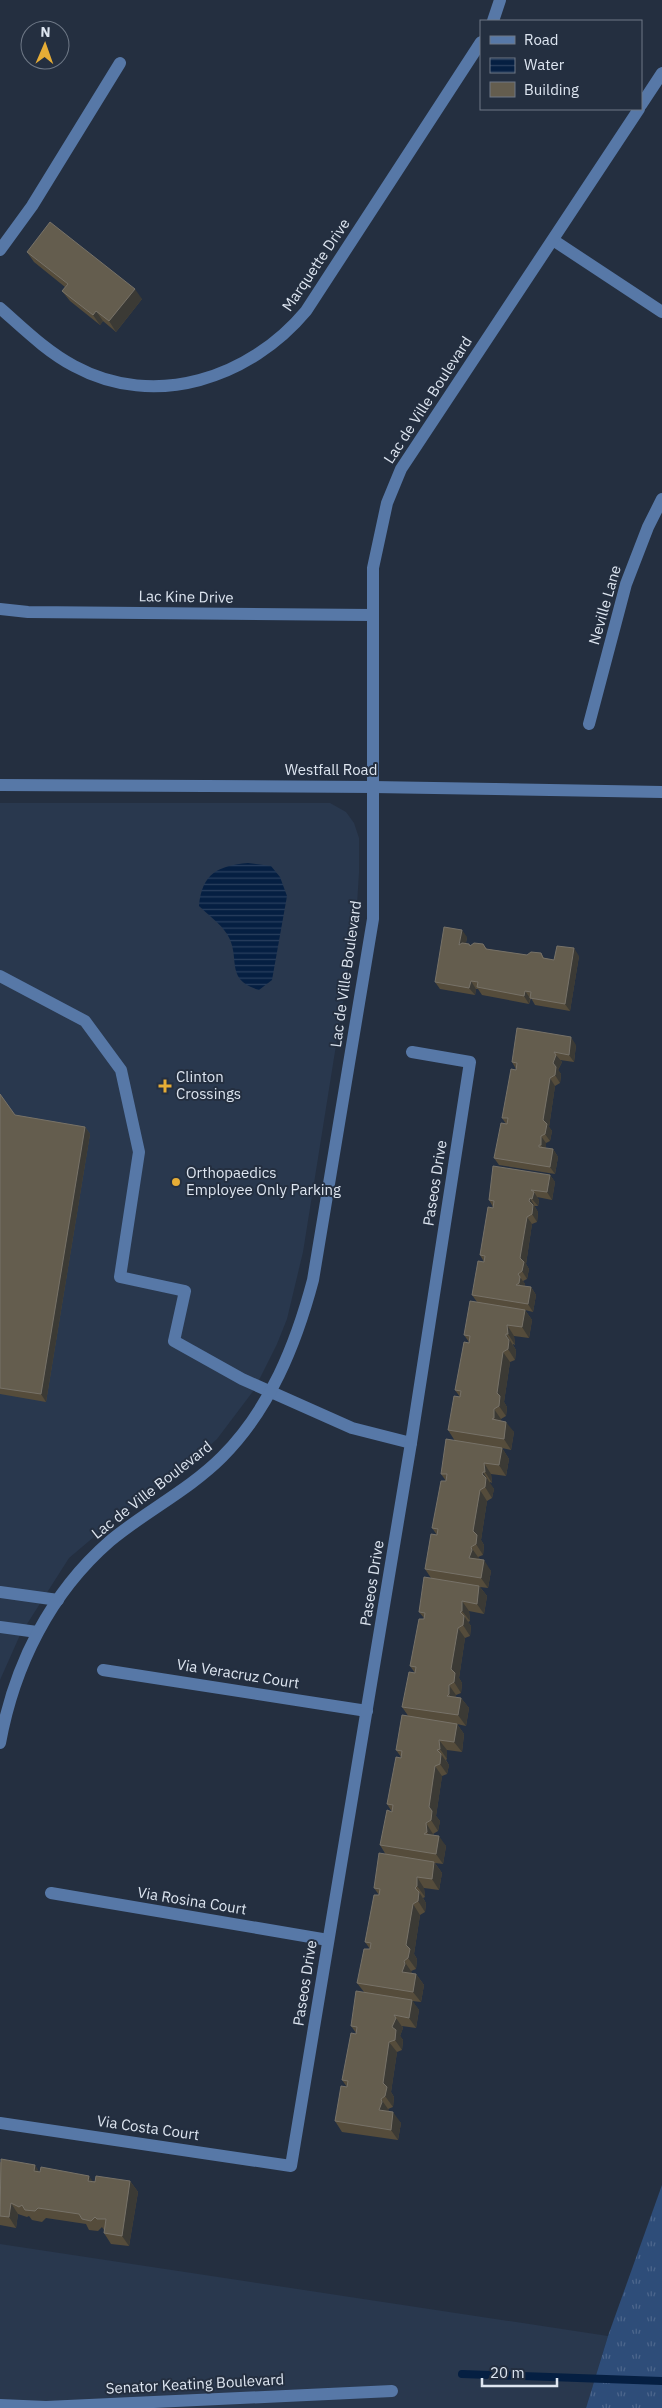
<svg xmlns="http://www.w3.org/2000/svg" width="662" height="2408" viewBox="0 0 662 2408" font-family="'IBM Plex Sans',sans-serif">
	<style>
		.built { fill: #29384e }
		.grass { fill: url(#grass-tufts) }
		.water { fill: url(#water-rules) }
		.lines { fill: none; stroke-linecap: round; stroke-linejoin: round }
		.stream { stroke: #051f42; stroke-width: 8 }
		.minor { stroke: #5778a7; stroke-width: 12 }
		.wall { fill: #554c3b }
		.shaded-wall { fill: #3b3a35 }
		.building { fill: #645d4e; stroke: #777268 }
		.poi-dot { fill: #e6ad36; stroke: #242f40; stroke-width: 2 }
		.labels { text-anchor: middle; stroke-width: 4; stroke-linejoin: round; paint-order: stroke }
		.street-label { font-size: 15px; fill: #dde5f0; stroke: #242f40 }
		.poi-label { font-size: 15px; fill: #dde5f0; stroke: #242f40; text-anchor: start }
	</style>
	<defs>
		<pattern id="grass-tufts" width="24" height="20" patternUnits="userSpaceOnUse" patternTransform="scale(1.25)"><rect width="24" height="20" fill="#2e4d79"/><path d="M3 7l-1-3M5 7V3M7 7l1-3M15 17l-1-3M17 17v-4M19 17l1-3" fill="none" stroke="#4c668c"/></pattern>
		<pattern id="water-rules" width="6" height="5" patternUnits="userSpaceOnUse" patternTransform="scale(1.25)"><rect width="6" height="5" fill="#051f42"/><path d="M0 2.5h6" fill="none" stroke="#293f5e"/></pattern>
	</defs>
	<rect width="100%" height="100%" fill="#242f40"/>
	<g class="built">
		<path d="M0,803h330l16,9 8,11 5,15v35l-3,47 -53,332 -16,67 -10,25 -23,46 -37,49 -40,36 -50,34 -58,49 -49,77 -20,45z"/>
		<path d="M0,2244l608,92 -22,72h-586z"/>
	</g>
	<path class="grass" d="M662,2185v223h-76l22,-72z"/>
	<path class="water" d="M248,863l23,3 9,11 7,19 -15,84 -13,10c-36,-11 -17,-32 -32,-56 -7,-11 -20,-20 -28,-28 3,-33 19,-40 49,-43z"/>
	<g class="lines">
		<path class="stream" d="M462,2374l200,7"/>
		<g class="minor">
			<path d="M493,21l7,-21"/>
			<path d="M641,105l21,-32"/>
			<path d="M553,240l109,72"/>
			<path d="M0,250l32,-44 88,-143"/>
			<path d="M0,308c24,21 46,43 74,58 81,44 176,12 232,-55l175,-269"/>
			<path d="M0,609l28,3 344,3"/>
			<path d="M589,724l37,-140 22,-57 14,-28"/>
			<path d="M0,785l373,2 289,5"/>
			<path d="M0,976l85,45 36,49 18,82 -19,125 65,14 -11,50 68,38 110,49 59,15"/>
			<path d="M0,1592l58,8"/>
			<path d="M0,1627l37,5"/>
			<path d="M103,1670l264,41"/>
			<path d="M0,1743c14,-77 50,-150 110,-202 36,-30 79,-51 112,-84 48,-48 74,-113 91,-177l60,-361v-351l14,-65 14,-34 238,-360"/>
			<path d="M51,1893l277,47"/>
			<path d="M0,2123l291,43 120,-723 59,-381 -58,-10"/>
			<path d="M0,2405l46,2 346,-16"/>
		</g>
	</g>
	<g class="wall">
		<path d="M27,252l115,47 -26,33 -13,-11 -3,4 -30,-24 -8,-10 3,-4 -31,-25z"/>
		<path d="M467,937l-1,6 4,3 13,-2 4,5 40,6 14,-2 3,5 10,2 25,-4 -9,55 -35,-6 -4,-7 -2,6 -47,-9 -4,-6h-2l-1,6 -35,-6 -5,-7z"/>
		<path d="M576,1045l-2,17 -14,-2 2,2 -4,8 3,4 -1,9 -5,3 -6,41 3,4 -2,10 -4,2v5l7,1 5,8 -3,17 -56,-9 -5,-7 12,-34 -4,-6 14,-49 -4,-7z"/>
		<path d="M0,1094l15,21 70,12 5,7 -44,268 -46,-8z"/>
		<path d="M550,1175l5,7 -3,18 -15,-3 2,3 -1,6h-3v1l3,5 -1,10 -5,2 -6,40 3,5 -2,10 -4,2 2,3v2l6,1 5,8 -3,17 -8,-2 7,10 -3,18 -15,-2 1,9 -2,-1v1l3,5 -1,10 -5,2 -6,40 3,5 -1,9 -5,3v2l13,11 -3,18 -9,-2 7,11 -3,17 -15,-2 1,9 -2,-1v2l4,5 -2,9 -5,3 -6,39 3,5 -1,10 -5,2 13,14 -3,17 -8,-1 7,9 -3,18 -15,-3 1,10 -2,1 3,4 -1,10 -5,2 -6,40 3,5 -1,10 -5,2v2l5,1 8,10 -3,18 -9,-2 7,10 -2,18 -15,-2v9l-1,1 3,5 -2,9 -5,2 -6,40 4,5 -2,10 -5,3 1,1 12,11 -3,18 -8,-1 7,10 -3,17 -15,-2 1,9 -2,1 3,5 -1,9 -5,3 -6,39 3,5 -1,10 -5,2 1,3h4l8,11 -3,17 -9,-1 7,9 -3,18 -14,-2 1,2 -3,8 3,4 -1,10 -5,2 -6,40 3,5 -1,10 -5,2 1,2 12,12 -3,17 -56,-8 -7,-11 12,-34 -5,-7 14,-47 -5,-7 13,-34 -7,-9 13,-34 -5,-7 14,-47 -5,-7 12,-33 -6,-10 12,-33 -5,-8 14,-47 -5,-7 13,-33 -7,-10 13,-34 -5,-7 14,-48 -5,-6 12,-34 -6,-9 12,-34 -5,-7 14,-47 -5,-7 14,-33 -7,-11 12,-33 -5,-7 14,-47v-1l-5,-7 13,-33 -5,-7 12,-33 -4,-7 13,-48 -4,-7z"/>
		<path d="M0,2162l40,10 53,9h37l8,11 -9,54 -18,-2 -7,-11v-3l-2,-3 -4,4 -9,-1 -3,-6 -40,-6 -4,4 -10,-2 -3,-4 -2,1 -9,-3 -2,14 -16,-3z"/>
	</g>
	<g class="shaded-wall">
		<path d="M135,289l7,10 -26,33 -7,-11z"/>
		<path d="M96,311l7,10 -3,4 -7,-10z"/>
		<path d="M462,930l5,7 -3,15 -5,-7z"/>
		<path d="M574,948l5,8 -9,55 -5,-7z"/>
		<path d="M471,981l5,8 -1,6 -6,-7z"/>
		<path d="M525,991l5,7 -1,6 -5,-8z"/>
		<path d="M571,1037l5,8 -2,17 -5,-7z"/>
		<path d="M556,1055l6,7 -4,8 3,4 -1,9 -5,-8 -2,-12z"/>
		<path d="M550,1078l5,8 -6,41 3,4 -2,10 -5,-7 -2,-14z"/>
		<path d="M85,1127l5,7 -44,268 -5,-8z"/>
		<path d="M541,1136l5,7v9l-5,-7z"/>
		<path d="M553,1149l5,8 -3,17 -5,-7z"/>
		<path d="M550,1175l5,7 -3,18 -5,-8z"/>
		<path d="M534,1192l5,8 -1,6 -6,-7z"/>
		<path d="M530,1198l8,14 -1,10 -5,-8 -3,-13z"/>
		<path d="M527,1217l5,7 -6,40 3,5 -2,10 -5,-8 -2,-13z"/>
		<path d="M520,1277l5,7 -1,7 -5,-8z"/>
		<path d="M531,1287l5,8 -3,17 -5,-8z"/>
		<path d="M525,1310l7,10 -3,18 -7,-11z"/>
		<path d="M507,1325l7,11 1,9 -7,-11z"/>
		<path d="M506,1334l10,16 -1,10 -7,-11z"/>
		<path d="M503,1352l7,10 -6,40 3,5 -1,9 -7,-10 -2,-13z"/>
		<path d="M494,1409l7,10 1,9 -8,-10z"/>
		<path d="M506,1422l8,10 -3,18 -7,-11z"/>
		<path d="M502,1448l7,11 -3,17 -7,-11z"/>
		<path d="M484,1463l7,11 1,9 -7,-11z"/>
		<path d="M483,1472l11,17 -2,9 -7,-11 -3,-13z"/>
		<path d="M480,1490l7,11 -6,39 3,5 -1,10 -7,-11 -3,-13z"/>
		<path d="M471,1547l9,13 -11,-2z"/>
		<path d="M484,1560l7,11 -3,17 -7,-10z"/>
		<path d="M479,1586l8,10 -3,18 -7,-10z"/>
		<path d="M462,1601l7,10 1,10 -8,-10z"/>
		<path d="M464,1616l7,10 -1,10 -7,-11z"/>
		<path d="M458,1628l7,10 -6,40 3,5 -1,10 -7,-11 -3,-13z"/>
		<path d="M449,1685l7,10v10l-7,-11z"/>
		<path d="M461,1698l8,10 -3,18 -8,-11z"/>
		<path d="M457,1724l7,10 -2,18 -8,-10z"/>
		<path d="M439,1740l8,10v9l-7,-10z"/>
		<path d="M441,1754l8,11 -2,9 -7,-10z"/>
		<path d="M435,1766l7,10 -6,40 4,5 -2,10 -7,-11 -2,-13z"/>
		<path d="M426,1823l7,11 1,9 -7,-11z"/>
		<path d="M439,1836l7,10 -3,18 -7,-10z"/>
		<path d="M434,1862l8,11 -3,17 -7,-11z"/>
		<path d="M417,1877l7,11 1,9 -8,-11z"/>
		<path d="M419,1892l7,11 -1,9 -7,-11z"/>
		<path d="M413,1904l7,11 -6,39 3,5 -1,10 -8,-11 -2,-13z"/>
		<path d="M404,1961l7,10 1,3 -10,-2z"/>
		<path d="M416,1974l8,11 -3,17 -8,-10z"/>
		<path d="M412,2000l7,10 -3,18 -7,-10z"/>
		<path d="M396,2018l7,10 -3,8 3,4 -1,10 -7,-10 -3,-13z"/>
		<path d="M389,2042l8,10 -6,40 3,5 -1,10 -8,-11 -2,-13z"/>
		<path d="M381,2099l7,10 2,3 -11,-2z"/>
		<path d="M393,2112l8,11 -3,17 -7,-10z"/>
		<path d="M35,2165l7,11 -8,-5z"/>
		<path d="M89,2176l7,10 -8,-5z"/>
		<path d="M130,2181l8,11 -9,54 -7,-10z"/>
		<path d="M11,2203l7,11 -2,14 -7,-11z"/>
	</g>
	<g class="building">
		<path d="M50,222l85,67 -26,32 -13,-10 -3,4 -31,-24 6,-7 -41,-32z"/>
		<path d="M444,927l18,3 -3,15 3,-2 7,1 1,2 4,-3 9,1 3,5 41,6 4,-3 10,1 2,5 11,2 3,-14 17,2 -9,56 -35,-6 1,-6 -6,-1 -1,5 -47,-9 1,-5 -7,-1 -2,7 -34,-6z"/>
		<path d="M517,1028l54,9 -2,18 -15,-3 2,3 -3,8 3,4 -1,8 -5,3 -7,42 4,4 -2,10 -4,2v9h-2v2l14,2 -3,18 -56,-9 7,-35 6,1 1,-6h-6l9,-49 5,1 1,-7 -5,-1z"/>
		<path d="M0,1094l15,21 70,12 -44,267 -41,-6z"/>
		<path d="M493,1166l57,9 -3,17 -16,-2 3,2 -2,7 -2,-1 -1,3 4,4 -1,9 -5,3 -7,41 4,4 -2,9 -4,3 2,3 -1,6 -3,2 15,2 -3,17 -56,-9 6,-34 6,1 1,-6 -5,-1 8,-48 5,1 1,-7 -5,-1z"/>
		<path d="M470,1301l55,9 -3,17 -15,-2 1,9h-2v2l3,4 -1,9 -5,3 -6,41 3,3 -1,10 -5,3v9l-2,1 14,3 -2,17 -56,-9 6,-34 6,1 1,-6 -6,-1 9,-48 5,1 1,-7 -6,-1z"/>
		<path d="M446,1439l56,9 -3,17 -15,-2 1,9h-2l-1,2 4,4 -1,9 -5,3 -7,41 4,4 -1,9 -5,3 1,3 -3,8 15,2 -3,18 -56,-9 6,-35 6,1 1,-6 -6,-1 9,-47h5l1,-7h-6z"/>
		<path d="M424,1577l55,9 -2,18 -15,-3v10l-2,1 4,4 -1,9 -5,3 -7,41 4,4 -1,9 -5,3v9l-2,2 14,2 -3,17 -56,-8 7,-35 6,1 1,-6 -6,-1 9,-47h5l1,-6 -6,-1z"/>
		<path d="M402,1715l55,9 -3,18 -15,-2 1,9 -3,1 4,4 -1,10 -5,2 -6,41 3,4 -1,9 -5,3 1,9 -3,2 15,2 -3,18 -56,-9 7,-35 5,2 1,-7 -6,-1 9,-47 5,1 1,-7 -6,-1z"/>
		<path d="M379,1853l55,9 -2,17 -15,-2v9l-2,2 4,4 -1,9 -5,3 -7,41 4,4 -2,9 -4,3 1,3 -3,8 14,2 -3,18 -56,-9 7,-34h6l1,-6 -6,-1 9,-47h5l1,-6 -6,-1z"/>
		<path d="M356,1991l56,9 -3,18 -15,-3 2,3 -4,9 4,3 -1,10 -6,2 -6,41 4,4 -2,9 -4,3 1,3 -3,8 14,2 -2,18 -56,-9 6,-35 6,1 1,-6 -6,-1 9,-47 5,1 1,-7 -6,-1z"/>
		<path d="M1,2159l34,6 -1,6 6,1 1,-5 48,9 -1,5 7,1 1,-6 34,5 -8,55 -18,-3 2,-14h-9l-2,-2 -4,4 -9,-2 -3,-5 -41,-6 -3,3 -10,-1 -3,-5 -3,2 -8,-4 -2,14 -9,-1z"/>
	</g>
	<g class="poi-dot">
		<path d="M162.5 1078.5h5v5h5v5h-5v5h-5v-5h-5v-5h5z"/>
		<circle cx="176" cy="1182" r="5"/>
	</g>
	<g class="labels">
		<g class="street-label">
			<text transform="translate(316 265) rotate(-56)" y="5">Marquette Drive</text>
			<text transform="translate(428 400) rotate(-57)" y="5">Lac de Ville Boulevard</text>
			<text transform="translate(186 597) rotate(1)" y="5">Lac Kine Drive</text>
			<text transform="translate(605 605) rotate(-74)" y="5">Neville Lane</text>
			<text x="331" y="775">Westfall Road</text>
			<text transform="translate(346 974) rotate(-82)" y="5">Lac de Ville Boulevard</text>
			<text transform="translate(435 1183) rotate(-81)" y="5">Paseos Drive</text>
			<text transform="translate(152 1490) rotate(-38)" y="5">Lac de Ville Boulevard</text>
			<text transform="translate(372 1583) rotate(-81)" y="5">Paseos Drive</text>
			<text transform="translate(238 1674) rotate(9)" y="5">Via Veracruz Court</text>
			<text transform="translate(192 1901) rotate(9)" y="5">Via Rosina Court</text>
			<text transform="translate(305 1983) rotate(-81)" y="5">Paseos Drive</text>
			<text transform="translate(148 2128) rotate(8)" y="5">Via Costa Court</text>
			<text transform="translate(195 2384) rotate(-3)" y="5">Senator Keating Boulevard</text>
		</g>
		<g class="poi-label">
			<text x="176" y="1082">Clinton<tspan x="176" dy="17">Crossings</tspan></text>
			<text x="186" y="1178">Orthopaedics<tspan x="186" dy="17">Employee Only Parking</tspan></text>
		</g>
	</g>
	<rect x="480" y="20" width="162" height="90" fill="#242f40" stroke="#6e7886"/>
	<rect x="490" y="36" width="25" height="8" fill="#5778a7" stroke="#6e7886"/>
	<text x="524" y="45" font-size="15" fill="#dde5f0">Road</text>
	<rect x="490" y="58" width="25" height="15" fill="url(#water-rules)" stroke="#6e7886"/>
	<text x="524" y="70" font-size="15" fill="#dde5f0">Water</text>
	<rect x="490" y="82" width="25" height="15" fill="#645d4e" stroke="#6e7886"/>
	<text x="524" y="95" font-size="15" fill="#dde5f0">Building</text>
	<g transform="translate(45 45) rotate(2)"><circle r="24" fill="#242f40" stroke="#6e7886"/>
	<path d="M0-4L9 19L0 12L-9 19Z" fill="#e6ad36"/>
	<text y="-8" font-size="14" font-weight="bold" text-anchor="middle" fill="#dde5f0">N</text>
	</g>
	<path d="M482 2378v8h75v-8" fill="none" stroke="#dde5f0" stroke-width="2.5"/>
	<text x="490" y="2378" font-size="15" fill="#dde5f0" stroke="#242f40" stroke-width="4" paint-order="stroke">20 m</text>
</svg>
